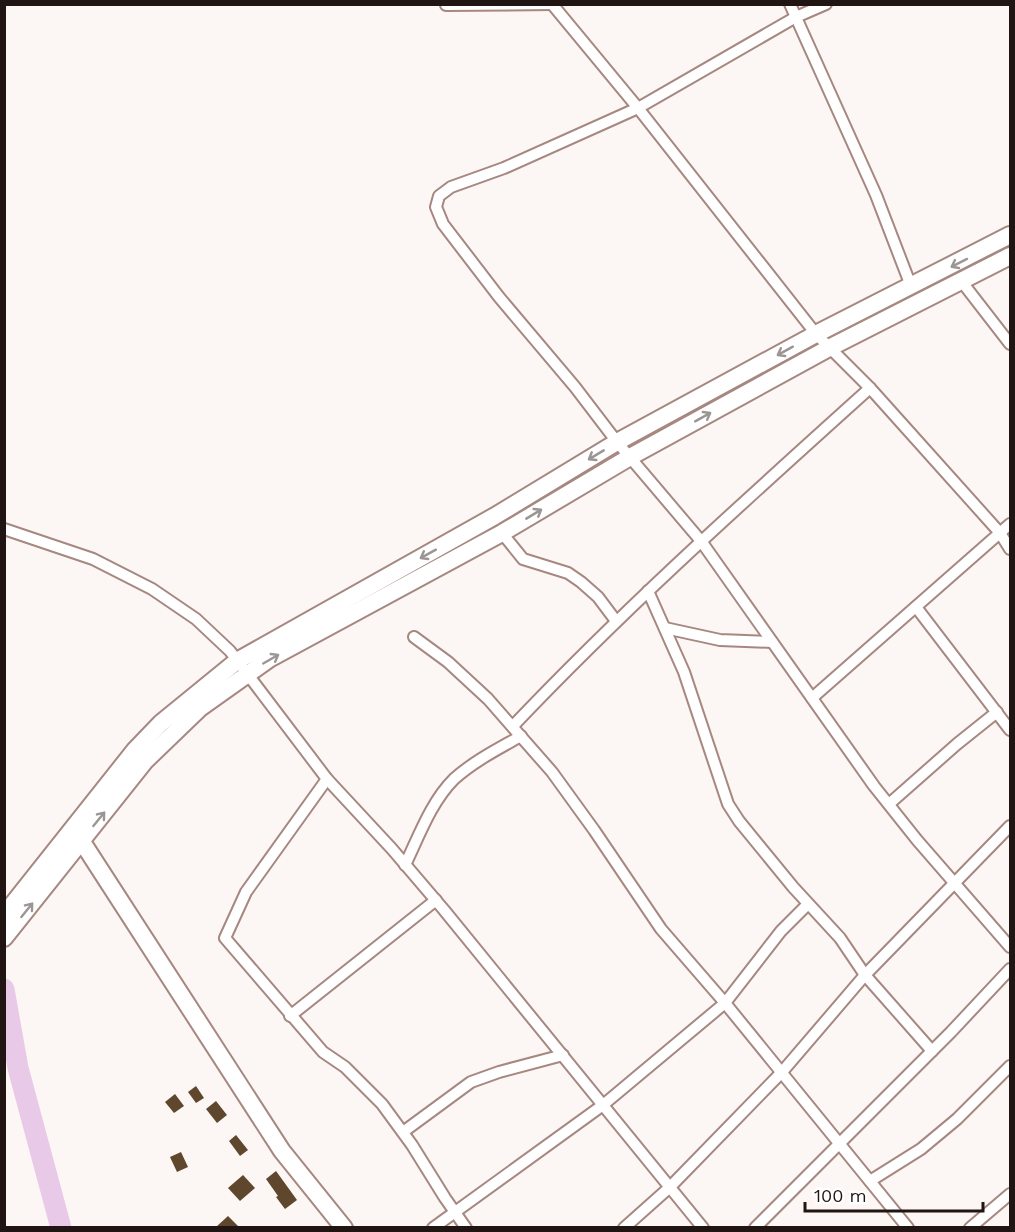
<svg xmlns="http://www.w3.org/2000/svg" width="1015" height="1232" viewBox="0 0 1015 1232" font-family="'Work Sans',sans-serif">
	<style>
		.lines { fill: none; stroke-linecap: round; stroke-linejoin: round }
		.river { stroke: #e8cae8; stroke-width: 21 }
		.building { fill: #5e472c }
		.street-casing { stroke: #a68880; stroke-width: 14 }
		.secondary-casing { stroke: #a68880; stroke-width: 20 }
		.street { stroke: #fff; stroke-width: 10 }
		.secondary { stroke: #fff; stroke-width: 16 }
		.oneway { stroke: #9b9694 }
	</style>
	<rect width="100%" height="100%" fill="#fcf6f4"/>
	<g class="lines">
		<path class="river" d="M4,989l14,79 43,160"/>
	</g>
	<g class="building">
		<path d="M196,1086l8,12 -8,5 -8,-11z"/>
		<path d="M175,1094l9,12 -10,7 -9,-11z"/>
		<path d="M216,1101l11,14 -10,8 -11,-14z"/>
		<path d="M236,1135l12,15 -8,6 -11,-15z"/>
		<path d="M181,1152l7,15 -11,5 -7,-15z"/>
		<path d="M276,1171l21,29 -12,9 -9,-12 2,-1 -12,-17z"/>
		<path d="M243,1175l12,13 -15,13 -12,-13z"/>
		<path d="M228,1216l11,11h-23z"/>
	</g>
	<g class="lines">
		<g class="street-casing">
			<g id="street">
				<path d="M552,4l86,104 178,226 54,54 130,145 10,16"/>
				<path d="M790,4l86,191 35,91"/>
				<path d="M826,4l-30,13 -158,91 -134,60 -53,19 -12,9 -3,11 7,17 56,73 76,90 42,55 84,99 173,245 43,54 93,107"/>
				<path d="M446,5l107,-1"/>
				<path d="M962,282l48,62"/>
				<path d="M4,529l89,30 59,30 44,30 34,32 97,128 65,70 52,61 259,318"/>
				<path d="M502,533l21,26 45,14 13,9 17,15 18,24"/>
				<path d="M648,591l36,81 44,132 11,17 54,66 47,51 25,37 67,76"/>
				<path d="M916,607l94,123"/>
				<path d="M665,628l55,12 52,2"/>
				<path d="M414,637l34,25 40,37 64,73 42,58 67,99 64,74 183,225"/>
				<path d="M812,698l198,-174"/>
				<path d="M513,726c113,-119 235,-228 357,-338"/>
				<path d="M327,779l-81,113 -21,46 98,114 22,15 37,37 30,41 33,53 21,30"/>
				<path d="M889,804l68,-60 40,-32"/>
				<path d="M405,865c14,-29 26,-63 49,-86 20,-18 44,-30 67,-43"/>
				<path d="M290,1016l146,-116"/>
				<path d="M403,1132l68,-50 28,-10 64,-17"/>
				<path d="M870,1181l51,-32 36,-30 53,-53"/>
				<path d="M433,1228l170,-123 122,-102 56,-72 27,-27"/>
				<path d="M624,1228l46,-41 112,-115 83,-97 145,-149"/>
				<path d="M755,1228l196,-196 59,-63"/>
				<path d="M970,1228l40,-34"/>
			</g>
		</g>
		<g class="secondary-casing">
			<g id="secondary">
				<path d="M77,834l205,317 62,77"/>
				<path d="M4,915l131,-165 26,-27 76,-62 258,-145 122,-74 199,-108 194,-99"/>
				<path d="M4,938l141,-177 55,-53 69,-49 233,-126 128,-76 199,-109 181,-92"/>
			</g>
		</g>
		<use href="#street" class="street"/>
		<use href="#secondary" class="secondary"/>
	</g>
	<defs><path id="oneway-shaft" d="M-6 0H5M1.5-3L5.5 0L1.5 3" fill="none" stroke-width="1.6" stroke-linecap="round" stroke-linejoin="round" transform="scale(1.5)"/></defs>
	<g class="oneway">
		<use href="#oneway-shaft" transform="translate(959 263) rotate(153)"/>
		<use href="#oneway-shaft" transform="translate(785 351) rotate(151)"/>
		<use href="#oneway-shaft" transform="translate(703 417) rotate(-29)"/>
		<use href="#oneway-shaft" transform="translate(596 455) rotate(149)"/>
		<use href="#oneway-shaft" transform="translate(534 514) rotate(-31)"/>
		<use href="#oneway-shaft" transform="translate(428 554) rotate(151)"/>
		<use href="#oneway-shaft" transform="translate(271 659) rotate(-30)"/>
		<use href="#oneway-shaft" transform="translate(99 819) rotate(-51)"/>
		<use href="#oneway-shaft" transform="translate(27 910) rotate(-51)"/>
	</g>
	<rect width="1015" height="1232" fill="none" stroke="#201512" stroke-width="12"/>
	<path d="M805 1202v9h178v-9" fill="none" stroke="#201512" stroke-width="3"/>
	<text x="814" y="1202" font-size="18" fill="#201512" stroke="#ffffff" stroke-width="4.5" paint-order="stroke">100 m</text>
</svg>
